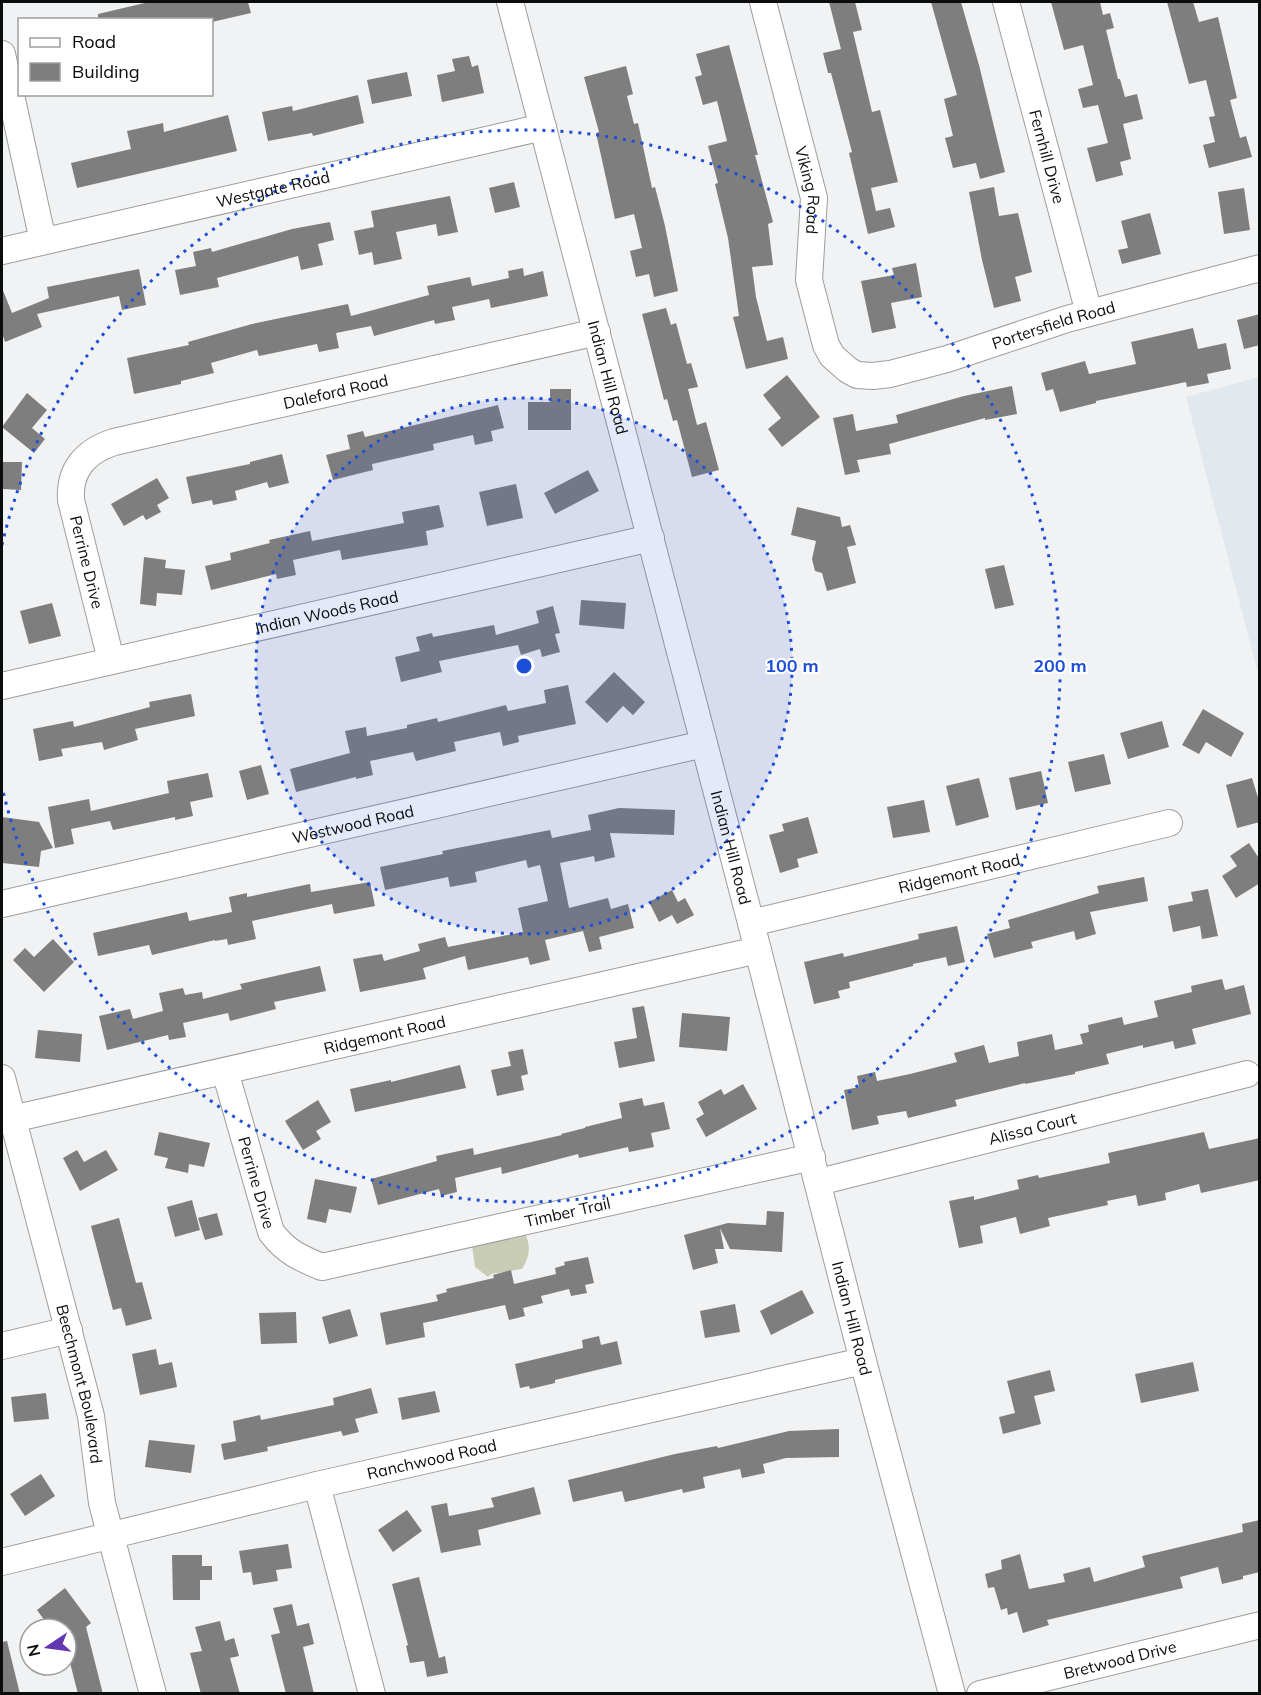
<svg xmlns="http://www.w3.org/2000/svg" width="1261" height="1695" viewBox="0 0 1261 1695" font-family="Mulish,sans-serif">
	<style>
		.built { fill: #e1e8ee }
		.green { fill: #c8ccb4 }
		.building { fill: #7f7e7e }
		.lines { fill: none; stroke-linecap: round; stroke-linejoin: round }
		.minor-casing { stroke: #9c9d9e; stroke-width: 28 }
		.minor { stroke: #fff; stroke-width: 26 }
		.ring { fill: none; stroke: #1d4ed8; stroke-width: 3; stroke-dasharray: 3 6 }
		.labels { text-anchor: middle; stroke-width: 4.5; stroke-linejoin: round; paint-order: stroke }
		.street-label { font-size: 16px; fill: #0b0c0c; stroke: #fff }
		.centre { fill: #1d4ed8; stroke: #fff; stroke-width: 3 }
		.ring-label { font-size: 18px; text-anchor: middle; font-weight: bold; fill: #1d4ed8; stroke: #fff; stroke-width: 4.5; stroke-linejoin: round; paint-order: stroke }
	</style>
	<rect width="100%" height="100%" fill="#f1f2f3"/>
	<path class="built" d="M1259,377h1l-1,300 -73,-280z"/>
	<path class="green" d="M525,1233c6,14 5,23 -3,36l-31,5 -3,3 -13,-10 -3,-22z"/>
	<g class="building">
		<path d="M149,2h99l3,11 -39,9v-2h-114v-6z"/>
		<path d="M829,2h26l7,28 -9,2 19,80 8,-2 18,72 -27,6 5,23 14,-3 5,19 -27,7 -19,-81 3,-1 -21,-79h-3l-5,-20 18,-4z"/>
		<path d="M931,2h30l18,63 26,107 -25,7 -4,-16 -23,5 -8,-30 8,-2 -9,-37 13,-4z"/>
		<path d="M1051,2h49l3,13 7,-2 4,15 -8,2 12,49h2l5,18 12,-3 6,25 -20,5 8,35 -11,3 3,13 -27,7 -9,-34 21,-5 -10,-38 -15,3 -5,-19 15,-4 -10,-40 -19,5z"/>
		<path d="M1167,2h26l6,20 19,-5 19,81 -7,2 10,38 6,-2 6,21 -43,11 -6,-23 12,-3 -6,-25 6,-1 -9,-36 -17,4z"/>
		<path d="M729,45l29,110h-3l18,67 -5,2 5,41 -21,2 4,30 11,44 16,-4 5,22 -42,10 -13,-52 6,-1 -11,-78 -13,-54 3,-1 -10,-37 19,-5 -10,-40 -14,4 -8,-28 7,-2 -6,-21z"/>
		<path d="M469,56l3,11 6,-2 6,28 -42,9 -5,-27 18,-4 -3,-12z"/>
		<path d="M626,66l7,28 -6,2 7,28 4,-1 14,65 3,-1 10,39 13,65 -24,6 -5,-23 -13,3 -6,-26 12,-3 -8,-34 -19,5 -19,-86 3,-1 -15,-55z"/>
		<path d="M407,72l5,24 -40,8 -5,-24z"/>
		<path d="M358,95l6,28 -51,13 -1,-3 -44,8 -6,-29 30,-6 1,5z"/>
		<path d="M228,115l9,36 -160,37 -6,-25 60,-14 -4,-18 36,-8 1,9z"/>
		<path d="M514,182l6,25 -25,6 -6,-25z"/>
		<path d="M994,187l5,29 19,-3 14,59 -17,5 6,24 -27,7 -12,-48 -13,-68z"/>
		<path d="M1244,188l6,42 -26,4 -6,-42z"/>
		<path d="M450,196l8,36 -20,4 -2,-12 -40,8 6,27 -28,6 -2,-13 -13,3 -5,-24 20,-4 -3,-16z"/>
		<path d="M1150,213l11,41 -39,10 -4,-14 10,-2 -7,-27z"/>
		<path d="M330,222l4,18 -16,4 5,21 -22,5 -3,-14 -81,22 2,9 -39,8 -5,-25 21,-4 -3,-14 18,-4 1,4 80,-23z"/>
		<path d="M916,263l6,34 -31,6 5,25 -24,5 -11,-52 33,-6 -2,-7z"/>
		<path d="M523,268l1,8 19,-5 5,25 -57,12 -2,-9 -37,8 3,13 -20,4 -1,-4 -60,16 -3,-10 -35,7 3,15 -20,4 -2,-8 -58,12 -2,-6 -46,13 3,10 -33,8v3l-47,10 -7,-36 62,-13 -1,-3 64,-18 96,-20 3,12 78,-21 -2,-9 43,-9 2,9 37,-8 -1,-7z"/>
		<path d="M139,269l7,36 -24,5 -3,-14 -82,18 5,13 -37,15 -3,-9v-45l10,25 37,-15 -2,-11z"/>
		<path d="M666,308l5,17 5,-2 11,41 4,-1 7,24 -10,2 9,36 9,-3 13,48 -27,7 -15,-57 -4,1 -6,-22 -3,1 -22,-86z"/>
		<path d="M1260,314v31l-16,4 -7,-29z"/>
		<path d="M1193,328l5,21 28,-6 5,26 -24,5 2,9 -22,4 -1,-5 -90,19v2l-36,9 -7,-23 -7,2 -5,-18 44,-12 4,13 47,-10 -5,-22z"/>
		<path d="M787,375l33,42 -38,30 -14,-18 13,-11 -18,-23z"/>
		<path d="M1012,386l5,28 -32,6v-2l-96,26 2,10 -34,6 3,12 -15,3 -12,-57 20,-4 3,17 42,-8 -2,-8 68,-19z"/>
		<path d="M550,389h21v41h-43v-28h22z"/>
		<path d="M27,393l20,17 -15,18 13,11 -11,14 -32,-26z"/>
		<path d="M498,405l6,23 -13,3 2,10 -18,4 -2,-10 -40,9 1,6 -62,14 1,6 -40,10 -7,-25 24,-6 -3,-14 16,-4 2,6z"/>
		<path d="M282,454l7,29 -20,5 -2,-6 -32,9 2,9 -24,5 -1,-5 -20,4 -6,-27 64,-13v-2z"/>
		<path d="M2,462h20l-1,28 -19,-1z"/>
		<path d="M588,470l11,21 -44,23 -11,-21z"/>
		<path d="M157,478l12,20 -12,7 4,7 -15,8 -3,-5 -19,11 -13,-22z"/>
		<path d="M516,484l7,34 -36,8 -8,-34z"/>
		<path d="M439,505l5,22 -18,4 2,14 -86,15 -2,-10 -47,10 3,15 -19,4 -1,-5 -65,16 -6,-24 26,-6 -1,-7 40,-10 -1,-3 41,-9 2,10 92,-18 -2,-11z"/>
		<path d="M797,507l43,10 2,10 8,-2 6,20 -9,2 9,36 -29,8 -5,-18 -7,-2 -3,-12 4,-18 -25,-6z"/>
		<path d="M144,557l22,3 -1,8 20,2 -3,25 -25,-2 -1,13 -16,-2z"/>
		<path d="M1004,565l10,40 -19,4 -10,-40z"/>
		<path d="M581,600l45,3 -2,26 -45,-4z"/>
		<path d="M52,603l9,33 -32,8 -9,-33z"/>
		<path d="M553,606l7,27 -5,1 5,18 -18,5 -2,-8 -19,6 -3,-10 -79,16 3,11 -41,10 -6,-25 25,-6 -4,-14 16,-4 1,4 61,-12 2,10 43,-12 -3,-12z"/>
		<path d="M614,672l31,30 -12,13 -10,-9 -16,17 -22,-21z"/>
		<path d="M568,685l8,39 -58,12 1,6 -16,4 -3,-14 -46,10 2,9 -40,10 -3,-9 -43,9 3,14 -17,4v-2l-60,15 -6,-23 60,-16 -5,-22 21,-4 1,9 40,-8v-3l30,-7 1,4 68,-17 2,6 38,-8 -2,-13z"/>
		<path d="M191,694l4,22 -60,13 3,11 -34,10 -2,-8 -41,7 2,7 -24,5 -6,-32 40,-8 1,6 76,-20 -1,-5z"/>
		<path d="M1203,709l41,24 -13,24 -25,-15 -7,12 -17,-9z"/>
		<path d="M1162,721l7,26 -41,12 -8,-26z"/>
		<path d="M1104,754l7,30 -36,8 -7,-30z"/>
		<path d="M261,765l8,29 -22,6 -8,-29z"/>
		<path d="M1041,771l7,32 -32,7 -7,-32z"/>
		<path d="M208,773l5,24 -23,5 3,14 -18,4v-3l-62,13 -3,-9 -39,8 3,15 -19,4 -7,-41 41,-8 2,12 78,-18 -2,-12z"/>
		<path d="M979,778l10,39 -33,9 -10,-40z"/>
		<path d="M1252,778l8,26v18l-23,6 -11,-43z"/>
		<path d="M924,800l6,32 -37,6 -6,-31z"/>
		<path d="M619,808l56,2 -1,25 -64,-2 5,24 -20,5 -1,-6 -34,7 9,45 39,-10 3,11 17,-5 6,24 -35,9 3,12 -13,3 -6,-21 -38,9 5,20 -20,5 -2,-8 -60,13 -3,-14 -42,12 3,11 -66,13 -7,-33 29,-5 2,7 36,-10 -2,-7 27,-7 3,10 75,-15 -5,-24 30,-7 -8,-36 -12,3 -2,-8 -51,12 2,10 -27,5 -2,-10 -63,13 -5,-23 63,-13 -1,-3 108,-21 2,8 39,-8 -3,-15z"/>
		<path d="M2,817l37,5 14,26 -12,3 -2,16 -37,-4z"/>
		<path d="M808,817l10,36 -21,6 2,8 -19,6 -11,-38 15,-4 -2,-7z"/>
		<path d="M1249,843l11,17v23l-24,15 -14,-22 15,-10 -7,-10z"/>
		<path d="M1144,877l4,24 -58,11 6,22 -20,6 -2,-9 -43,11 2,6 -39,10 -7,-24 23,-6 -2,-8 91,-27 -2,-7z"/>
		<path d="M370,882l5,24 -41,8 -2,-10 -80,17 4,18 -28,6 -1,-6 -12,2v-1l-63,15 -3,-10 -51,11 -5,-23 94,-21 2,9 43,-9 -3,-15 18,-4v4l63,-13 1,8z"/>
		<path d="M1208,889l10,47 -16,3 -2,-13 -27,6 -5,-26 25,-5 -2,-9z"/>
		<path d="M672,890l6,12 7,-4 9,17 -17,9 -5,-9 -13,7 -10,-20z"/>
		<path d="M957,926l8,36 -17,4 -2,-9 -33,7v2l-64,16 1,6 -12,3 2,7 -26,6 -10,-42 39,-9 1,4 75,-18 -1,-5z"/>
		<path d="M53,939l21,23 -30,30 -31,-32 12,-12 9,9z"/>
		<path d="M320,966l6,25 -52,11 2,7 -46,12 -2,-8 -45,10 3,14 -17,3 -1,-5 -61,15 -8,-34 31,-7 3,10 30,-8 -4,-18 24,-5 2,7 17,-3 1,7 39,-10 -2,-5z"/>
		<path d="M1222,979l3,11 19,-5 7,29 -59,15 4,15 -21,5 -2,-8 -30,7v-3l-37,9 3,10 -34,8v2l-50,10v-1l-70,17 2,6 -49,12 -2,-7 -29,5 2,8 -27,6 -8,-40 15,-3 -2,-11 18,-4 2,9 33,-7 47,-12 -3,-9 30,-8 5,18 30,-7 -2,-14 35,-8 3,16 28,-6 -3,-10 9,-2 -1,-7 34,-8 2,8 34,-8 -4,-16 38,-9 -1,-6z"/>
		<path d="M644,1006l11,55 -36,7 -5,-26 23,-4 -5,-30z"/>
		<path d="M682,1013l48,4 -3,34 -48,-4z"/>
		<path d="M38,1030l44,4 -2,28 -45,-4z"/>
		<path d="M523,1049l5,25 -7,2 3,14 -27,6 -6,-26 20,-4 -3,-14z"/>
		<path d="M460,1065l6,23 -111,24 -5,-23 41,-9v2z"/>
		<path d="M743,1084l14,25 -51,28 -10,-18 8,-5 -6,-12 23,-13 3,6z"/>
		<path d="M642,1098l2,8 20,-4 6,27 -19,4 3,14 -25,5 -1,-5 -49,11 -1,-4 -76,20 -1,-7 -46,11 2,14 -16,4 -2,-7 -61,16 -7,-26 66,-18 -1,-5 37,-8 1,7 88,-20 -1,-1 24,-6v-1l37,-9 -3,-15z"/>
		<path d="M318,1100l13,22 -15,9 5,8 -18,11 -18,-29z"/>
		<path d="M159,1132l51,11 -6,24 -15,-3 -1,9 -23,-5 3,-10 -14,-3z"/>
		<path d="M1204,1132l5,17 51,-11v42l-59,13 -2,-9 -34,9 1,7 -28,6 -2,-11 -29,6 1,4 -60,13 2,8 -30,8 -4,-17 -36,9 3,17 -24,5 -10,-47 25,-5v4l45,-11 -2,-9 21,-5 1,3 71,-15 -2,-10z"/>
		<path d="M77,1150l7,12 22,-12 12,20 -38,21 -17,-33z"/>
		<path d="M315,1179l42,8 -6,26 -22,-4 -3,14 -19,-4z"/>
		<path d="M192,1200l8,30 -25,7 -8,-30z"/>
		<path d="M767,1211l17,1 -2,40 -52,-3 -10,-21 4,21h-9l3,14 -25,7 -9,-35 44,-12 38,2z"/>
		<path d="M217,1213l6,22 -18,5 -7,-22z"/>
		<path d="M119,1218l17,65 6,-1 10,37 -26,7 -5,-18 -8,2 -22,-84z"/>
		<path d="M588,1257l6,26 -9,2 2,8 -16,3 -2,-7 -28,7 2,7 -20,5 2,8 -16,4 -4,-15 -82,18 2,14 -39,8 -6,-32 58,-12 -2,-6 11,-3 -1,-3 48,-11 -1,-3 18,-5 3,14 42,-10 -1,-6 10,-3 -1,-3z"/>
		<path d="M802,1290l12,23 -43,22 -11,-24z"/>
		<path d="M735,1304l5,28 -35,6 -5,-27z"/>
		<path d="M350,1309l8,27 -29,8 -7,-27z"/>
		<path d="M296,1312l1,31 -36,1 -2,-31z"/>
		<path d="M599,1336l2,9 16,-4 5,23 -67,16v3l-25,6 -1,-3 -9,2 -5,-24 68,-16 -1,-8z"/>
		<path d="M156,1349l3,16 13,-3 5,25 -37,8 -8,-41z"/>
		<path d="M1193,1362l6,29 -58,12 -6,-29z"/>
		<path d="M1050,1370l5,21 -21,5 7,28 -38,10 -4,-17 16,-4 -8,-32z"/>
		<path d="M371,1388l7,25 -23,6 4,13 -16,4 -2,-5 -74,16 1,4 -44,9 -3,-16 15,-3 -3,-20 27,-6 1,5 73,-15 -1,-7z"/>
		<path d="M435,1391l5,21 -38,8 -4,-22z"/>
		<path d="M46,1393l3,26 -35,3 -3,-25z"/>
		<path d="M839,1429v28l-53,1 -23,6 2,9 -23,5 -2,-9 -37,8 2,11 -22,5 -1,-4 -57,13 -3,-11 -49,11 -5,-22 107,-26 42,-8 1,2 71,-17z"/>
		<path d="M149,1440l46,5 -4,28 -46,-6z"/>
		<path d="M41,1474l14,22 -30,20 -15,-22z"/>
		<path d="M534,1487l7,27 -63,16 3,15 -40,8 -10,-47 16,-3 2,13 45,-9 -3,-9z"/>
		<path d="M407,1510l15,21 -29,21 -15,-22z"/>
		<path d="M1260,1520v52l-17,4v3l-21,5 -4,-17 -38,10 3,11 -136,32 2,5 -26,8 -6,-21 -9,3 -1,-7 -6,2 -7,-23 -6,1 -3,-14 17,-5 -1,-9 19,-6 9,35 36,-7 -2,-8 27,-7 4,15 51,-15 -3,-11 101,-24 -1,-8z"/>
		<path d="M288,1544l4,24 -16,2 2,11 -25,4 -2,-13 -8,1 -4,-22z"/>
		<path d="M172,1555h30v11h10v14h-12v20h-27z"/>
		<path d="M419,1577l20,81 6,-2 3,17 -21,4 -3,-16 -14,2 -4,-17 2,-1 -16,-61z"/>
		<path d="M65,1588l26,35 -5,4 17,67h-25l-12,-47v-18h-4l-2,-8 -10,7 -13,-18z"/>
		<path d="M292,1604l5,22 12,-3 5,21 -11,3 11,47h-28l-15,-59 9,-2 -7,-25z"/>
		<path d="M220,1621l5,20 9,-3 5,18 -9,2 10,36h-39l-11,-41 12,-2 -7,-24z"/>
		<path d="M7,1641l13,53h-18v-52z"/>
	</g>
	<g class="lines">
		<g class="minor-casing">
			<g id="minor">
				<path id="s1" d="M510,2l241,921 112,438 89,333"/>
				<path id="s2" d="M763,2l51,196 -5,82 17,65 6,11 16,14 9,5 16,1 17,-2 57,-15 120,-40 193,-51"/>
				<path id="s3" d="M1006,2l83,311"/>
				<path d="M2,54l41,187"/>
				<path id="s4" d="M2,251l541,-124"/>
				<path id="s5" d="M111,660l-40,-160c-2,-31 15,-49 43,-58l483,-110"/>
				<path id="s6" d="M2,686l649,-148"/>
				<path id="s7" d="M2,904l702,-160"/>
				<path id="s8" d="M751,923l418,-100"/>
				<path id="s9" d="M225,1071l46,161c15,20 29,26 51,35l490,-110"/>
				<path id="s10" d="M2,1078l89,338 11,87 51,191"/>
				<path id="s11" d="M12,1119l746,-169"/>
				<path id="s12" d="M819,1182l428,-108"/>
				<path d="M2,1346l67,-16"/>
				<path d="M317,1485l55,209"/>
				<path id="s13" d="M2,1562l315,-77 546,-124"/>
				<path id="s14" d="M980,1694l280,-69"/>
			</g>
		</g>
		<use href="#minor" class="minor"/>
	</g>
	<circle cx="524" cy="666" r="268" fill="#1d4ed8" fill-opacity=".12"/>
	<g class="ring">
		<circle cx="524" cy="666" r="268"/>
		<path d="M2 545A536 536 0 1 1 2 787"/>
	</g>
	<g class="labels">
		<g class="street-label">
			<text dy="6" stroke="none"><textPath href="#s3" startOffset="160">Fernhill Drive</textPath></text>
			<text dy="6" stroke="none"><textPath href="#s4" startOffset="278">Westgate Road</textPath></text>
			<text dy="6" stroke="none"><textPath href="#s2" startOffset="194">Viking Road</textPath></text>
			<text dy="6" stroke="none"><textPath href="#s2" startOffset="600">Portersfield Road</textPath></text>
			<text dy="6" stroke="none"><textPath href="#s1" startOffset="388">Indian Hill Road</textPath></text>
			<text dy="6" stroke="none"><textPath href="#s5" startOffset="471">Daleford Road</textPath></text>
			<text transform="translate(87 562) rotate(76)" y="6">Perrine Drive</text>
			<text dy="6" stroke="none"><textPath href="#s6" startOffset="333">Indian Woods Road</textPath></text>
			<text dy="6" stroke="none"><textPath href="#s7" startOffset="360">Westwood Road</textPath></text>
			<text dy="6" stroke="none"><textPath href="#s1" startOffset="874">Indian Hill Road</textPath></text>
			<text dy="6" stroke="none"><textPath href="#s8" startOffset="214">Ridgemont Road</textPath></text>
			<text dy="6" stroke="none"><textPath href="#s11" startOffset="382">Ridgemont Road</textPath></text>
			<text dy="6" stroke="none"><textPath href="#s12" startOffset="220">Alissa Court</textPath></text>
			<text dy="6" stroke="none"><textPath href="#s9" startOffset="116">Perrine Drive</textPath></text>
			<text dy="6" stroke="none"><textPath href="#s9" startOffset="482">Timber Trail</textPath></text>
			<text dy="6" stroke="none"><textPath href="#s1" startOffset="1360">Indian Hill Road</textPath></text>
			<text dy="6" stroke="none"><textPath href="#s10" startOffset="316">Beechmont Boulevard</textPath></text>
			<text dy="6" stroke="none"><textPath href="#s13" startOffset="442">Ranchwood Road</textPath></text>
			<text dy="6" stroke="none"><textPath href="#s14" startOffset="144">Bretwood Drive</textPath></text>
		</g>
	</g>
	<circle cx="524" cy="666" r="9" class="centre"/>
	<g class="ring-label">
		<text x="792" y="672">100 m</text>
		<text x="1060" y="672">200 m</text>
	</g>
	<rect width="1261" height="1695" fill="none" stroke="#0b0c0c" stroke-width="6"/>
	<rect x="18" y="18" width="195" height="78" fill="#ffffff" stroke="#9d9e9e" stroke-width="1.5"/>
	<rect x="30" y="38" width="30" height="9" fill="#ffffff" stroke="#9d9e9e" stroke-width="1.5"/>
	<text x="72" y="48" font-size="18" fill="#0b0c0c">Road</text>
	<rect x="30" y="63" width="30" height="18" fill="#7f7e7e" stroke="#9d9e9e" stroke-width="1.5"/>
	<text x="72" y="78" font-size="18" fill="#0b0c0c">Building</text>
	<g transform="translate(48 1647) rotate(257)"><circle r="28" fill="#ffffff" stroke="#9d9e9e" stroke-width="1.5"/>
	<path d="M0-4.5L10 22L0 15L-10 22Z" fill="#6337af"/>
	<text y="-9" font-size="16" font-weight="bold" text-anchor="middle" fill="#0b0c0c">N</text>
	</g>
</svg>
